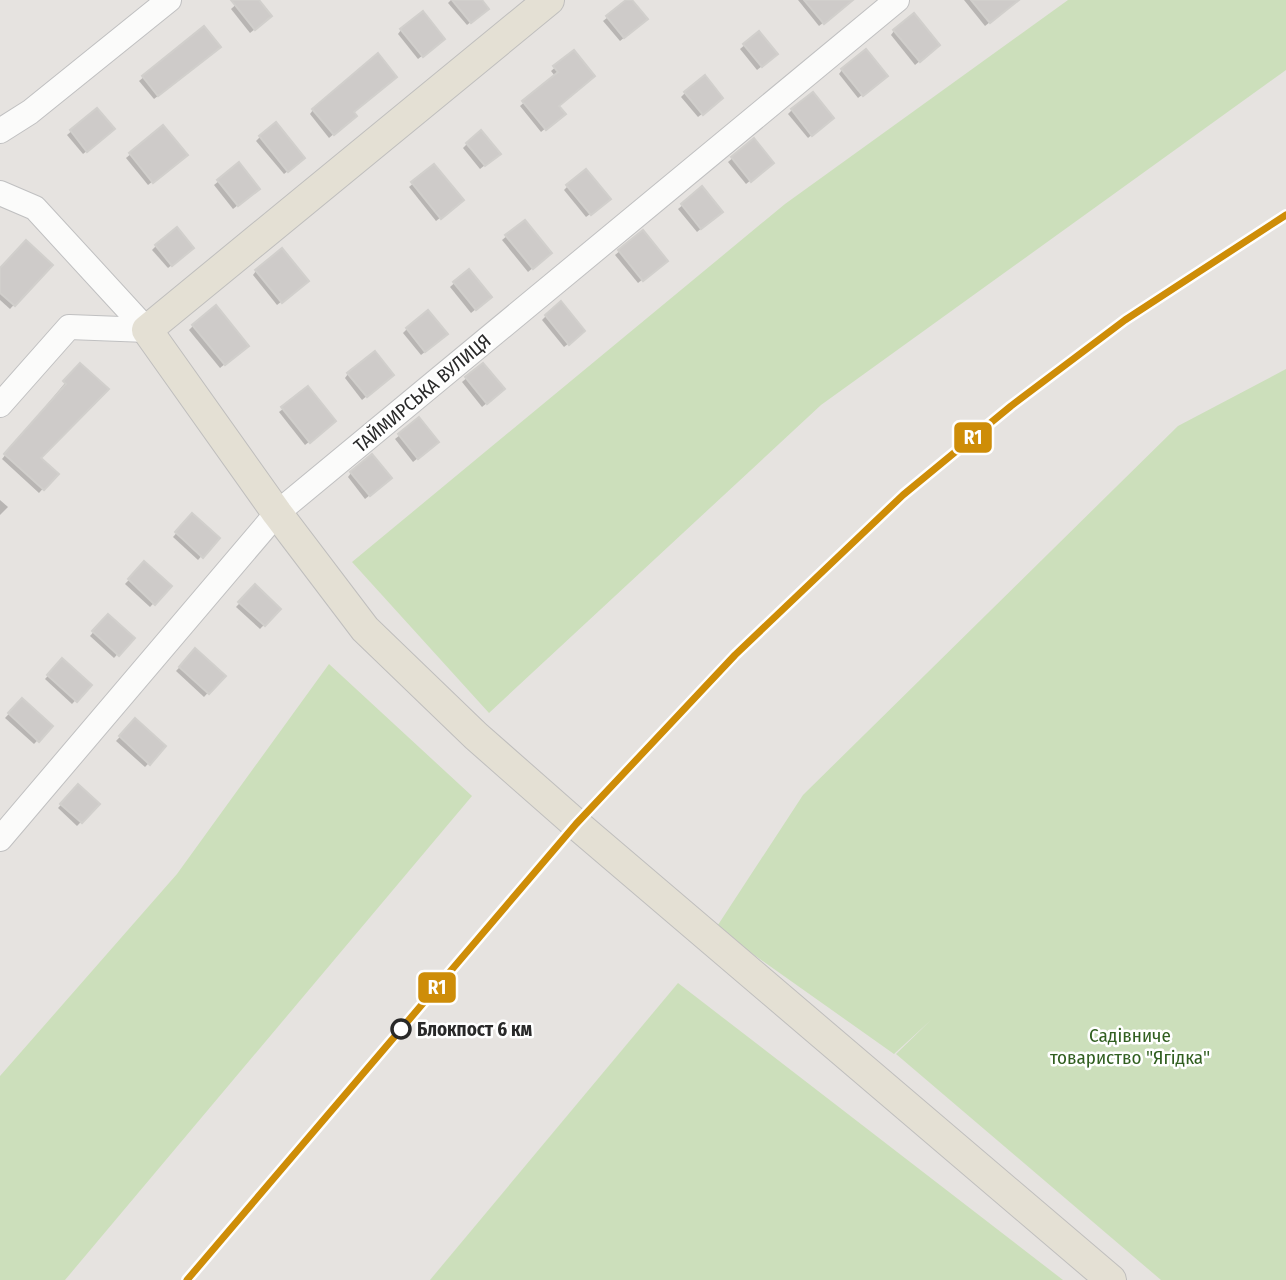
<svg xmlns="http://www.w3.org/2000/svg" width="1286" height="1280" viewBox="0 0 1286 1280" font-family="'Fira Sans Condensed',sans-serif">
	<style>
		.green { fill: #ccdfbb }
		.shadow { fill: #0003 }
		.building { fill: #cecbc9; stroke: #d1cfcc; stroke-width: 2 }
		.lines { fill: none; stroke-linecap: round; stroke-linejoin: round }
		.minor-casing { stroke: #c0c0c1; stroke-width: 26 }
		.major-casing { stroke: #bfbebd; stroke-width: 32 }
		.minor { stroke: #fbfbfa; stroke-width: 24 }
		.major { stroke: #e4e0d4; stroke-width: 30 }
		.rail-1-casing { stroke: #fff; stroke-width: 12 }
		.rail-1 { stroke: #ce8d08; stroke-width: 7 }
		.stop-dot { fill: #fff; stroke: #292929; stroke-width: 3.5 }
		.labels { text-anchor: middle; stroke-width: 5; stroke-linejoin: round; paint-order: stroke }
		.street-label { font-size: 19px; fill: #292929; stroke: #fff }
		.stop-label { font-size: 19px; font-weight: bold; fill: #292929; stroke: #fff; text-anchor: start }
		.park-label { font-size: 19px; fill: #315f20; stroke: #fff }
		.line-badge { stroke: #fff; stroke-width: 2.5 }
		.badge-label { font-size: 19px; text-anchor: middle; font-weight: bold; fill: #fff }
	</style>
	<rect width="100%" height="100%" fill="#e6e3e0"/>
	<g class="green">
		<path d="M1068,0h218v70l-465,335 -332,308 -137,-151 433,-358z"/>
		<path d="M1286,369v911h-125l-265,-226 35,-34 -37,34 -178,-126 87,-133 375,-369z"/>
		<path d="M329,664l143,132 -407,484h-65v-204l177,-202z"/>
		<path d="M678,983l385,297h-633z"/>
	</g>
	<g class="shadow">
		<path d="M241,0h16l9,20 -16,13 -19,-24z"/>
		<path d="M451,0h28l4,12 -16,13 -19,-22z"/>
		<path d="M630,0l12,23 -22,18 -17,-20z"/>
		<path d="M798,0h41l1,9 -21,17z"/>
		<path d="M964,0h41l1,9 -21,17z"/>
		<path d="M204,28l11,22 -61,49 -15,-18z"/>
		<path d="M401,30l38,12 -21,17 -20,-25z"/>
		<path d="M894,31l40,18 -19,16 -24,-30z"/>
		<path d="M758,34l14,24 -15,12 -17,-21z"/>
		<path d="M573,52l-16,54 2,11 -18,15 -21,-26 35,-30 -4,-5z"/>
		<path d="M842,70l40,9 -24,19 -19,-24z"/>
		<path d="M685,93l32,9 -19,15 -17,-20z"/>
		<path d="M97,110l12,23 -26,21 -16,-19z"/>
		<path d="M313,110l39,2 -1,7 -22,19 -19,-24z"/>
		<path d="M792,110l36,11 -20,17 -20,-24z"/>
		<path d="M163,127l19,31 -34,27 -22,-27z"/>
		<path d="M260,137l39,25 -15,12 -28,-33z"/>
		<path d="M754,140l14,26 -22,18 -18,-22z"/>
		<path d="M467,144l28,13 -15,12 -17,-21z"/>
		<path d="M239,165l15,27 -21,17 -19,-24z"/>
		<path d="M434,166l23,38 -21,17 -27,-34z"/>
		<path d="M568,186l37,17 -19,14 -22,-27z"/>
		<path d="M702,189l15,26 -20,17 -19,-23z"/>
		<path d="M524,222l22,35 -18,15 -26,-32z"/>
		<path d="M642,233l20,31 -24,19 -23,-28z"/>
		<path d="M156,246l32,6 -20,16 -16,-18z"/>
		<path d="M50,265l-40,44 -10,-9v-30z"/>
		<path d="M256,271l47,13 -26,21 -24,-30z"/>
		<path d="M468,271l18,30 -15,12 -21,-26z"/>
		<path d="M546,316l33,19 -15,12 -22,-27z"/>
		<path d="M193,326l50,23 -23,19 -31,-38z"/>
		<path d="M407,329l35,9 -21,17 -18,-22z"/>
		<path d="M80,365l-41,93 17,16 -17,19 -37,-34z"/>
		<path d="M482,365l17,28 -17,14 -20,-25z"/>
		<path d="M348,374l40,4 -26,22 -17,-22z"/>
		<path d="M283,409l47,16 -25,20 -26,-33z"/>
		<path d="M419,420l14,26 -20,16 -18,-23z"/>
		<path d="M351,473l35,9 -21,17 -17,-22z"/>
		<path d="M0,500l8,7 -8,8z"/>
		<path d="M192,516l25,22 -19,22 -25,-23z"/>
		<path d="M145,563l25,23 -20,21 -25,-23z"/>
		<path d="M255,587l24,22 -19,20 -24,-22z"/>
		<path d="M108,616l24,22 -18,20 -24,-22z"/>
		<path d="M195,651l28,25 -19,21 -28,-26z"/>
		<path d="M63,660l26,25 -17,19 -27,-25z"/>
		<path d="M22,700l28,27 -16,17 -29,-26z"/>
		<path d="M135,721l29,26 -19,20 -29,-26z"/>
		<path d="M78,786l20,18 -21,22 -19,-18z"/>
	</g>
	<g class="building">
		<path d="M231,0h28l13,16 -17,14z"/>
		<path d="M452,0h30l7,9 -18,14z"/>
		<path d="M626,0h6l16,19 -24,19 -18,-22z"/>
		<path d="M804,0h49l-29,24z"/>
		<path d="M971,0h48l-29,23z"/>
		<path d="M423,11l22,28 -22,18 -23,-28z"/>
		<path d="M914,13l26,32 -20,17 -27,-32z"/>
		<path d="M204,26l17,21 -63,49 -16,-20z"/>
		<path d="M759,31l19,23 -16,13 -19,-23z"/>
		<path d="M866,49l22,27 -25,20 -22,-27z"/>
		<path d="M574,50l21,26 -36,30 7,8 -20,16 -24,-29 36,-29 -5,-6z"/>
		<path d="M378,53l19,24 -43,35 3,4 -23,19 -22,-26z"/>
		<path d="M705,75l18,23 -20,17 -19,-23z"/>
		<path d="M813,92l21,26 -22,18 -21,-27z"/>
		<path d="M97,108l18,21 -28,23 -17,-22z"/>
		<path d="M276,122l29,36 -17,14 -29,-36z"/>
		<path d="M163,125l25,30 -35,28 -24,-30z"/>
		<path d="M481,130l20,24 -16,12 -19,-23z"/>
		<path d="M754,138l20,25 -23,19 -20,-25z"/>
		<path d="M239,162l21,27 -22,17 -21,-26z"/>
		<path d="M434,164l30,36 -23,19 -30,-37z"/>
		<path d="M586,169l25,30 -20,16 -25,-30z"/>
		<path d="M702,186l21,26 -22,17 -20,-25z"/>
		<path d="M525,220l27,33 -19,16 -28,-34z"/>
		<path d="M177,227l17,21 -22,18 -17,-21z"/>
		<path d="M643,230l25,31 -25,20 -25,-31z"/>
		<path d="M26,240l27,25 -38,41 -15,-13v-25z"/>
		<path d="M282,248l27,33 -27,22 -27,-33z"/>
		<path d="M469,269l23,28 -16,13 -23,-28z"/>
		<path d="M561,301l24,30 -16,14 -24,-30z"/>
		<path d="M216,305l33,41 -24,19 -33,-40z"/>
		<path d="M428,310l20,24 -23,18 -19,-24z"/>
		<path d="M375,351l19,24 -27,22 -20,-24z"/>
		<path d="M80,363l29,26 -68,69 18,16 -15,16 -40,-36 62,-70 -3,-3z"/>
		<path d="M483,363l22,26 -18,15 -22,-27z"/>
		<path d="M308,386l28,35 -26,22 -29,-36z"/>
		<path d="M419,417l20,25 -21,17 -20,-25z"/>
		<path d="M372,454l20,24 -22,18 -20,-24z"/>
		<path d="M192,513l28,25 -17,20 -28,-26z"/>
		<path d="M144,561l28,25 -17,19 -27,-26z"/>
		<path d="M255,584l26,25 -16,17 -27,-24z"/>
		<path d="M108,614l27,24 -16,18 -27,-25z"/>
		<path d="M195,648l31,28 -17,18 -30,-27z"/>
		<path d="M62,658l30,27 -15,17 -30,-27z"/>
		<path d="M22,698l31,28 -14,16 -31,-29z"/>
		<path d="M135,718l31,28 -16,19 -31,-29z"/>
		<path d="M78,784l22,20 -18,19 -22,-19z"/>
	</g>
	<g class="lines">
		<g class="minor-casing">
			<g id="minor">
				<path d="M0,131l30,-19 139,-112"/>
				<path d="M0,193l35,15 112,122"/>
				<path d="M0,405l69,-78 78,3"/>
				<path d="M0,839l277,-326 620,-513"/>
			</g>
		</g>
		<g class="major-casing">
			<path id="major" d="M549,0l-402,330 130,183 88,116 111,107 100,88 535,456"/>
		</g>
		<use href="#minor" class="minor"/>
		<use href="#major" class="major"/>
		<g class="rail-1-casing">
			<path id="rail-1" d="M187,1280l389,-456 159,-169 168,-160 108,-89 114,-86 161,-105"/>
		</g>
		<use href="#rail-1" class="rail-1"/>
	</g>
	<circle class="stop-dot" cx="401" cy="1029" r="9"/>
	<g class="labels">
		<g class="street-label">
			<text transform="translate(422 393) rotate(-40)" y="7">ТАЙМИРСЬКА ВУЛИЦЯ</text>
		</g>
		<g class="stop-label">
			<text x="417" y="1036">Блокпост 6 км</text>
		</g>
		<g class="park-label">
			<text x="1130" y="1042">Садівниче<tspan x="1130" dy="22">товариство "Ягідка"</tspan></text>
		</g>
	</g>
	<g class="line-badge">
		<rect x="953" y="421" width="40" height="33" rx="7" fill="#ce8d08"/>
		<rect x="417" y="971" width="40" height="33" rx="7" fill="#ce8d08"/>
	</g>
	<g class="badge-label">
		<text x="973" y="444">R1</text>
		<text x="437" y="994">R1</text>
	</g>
</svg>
